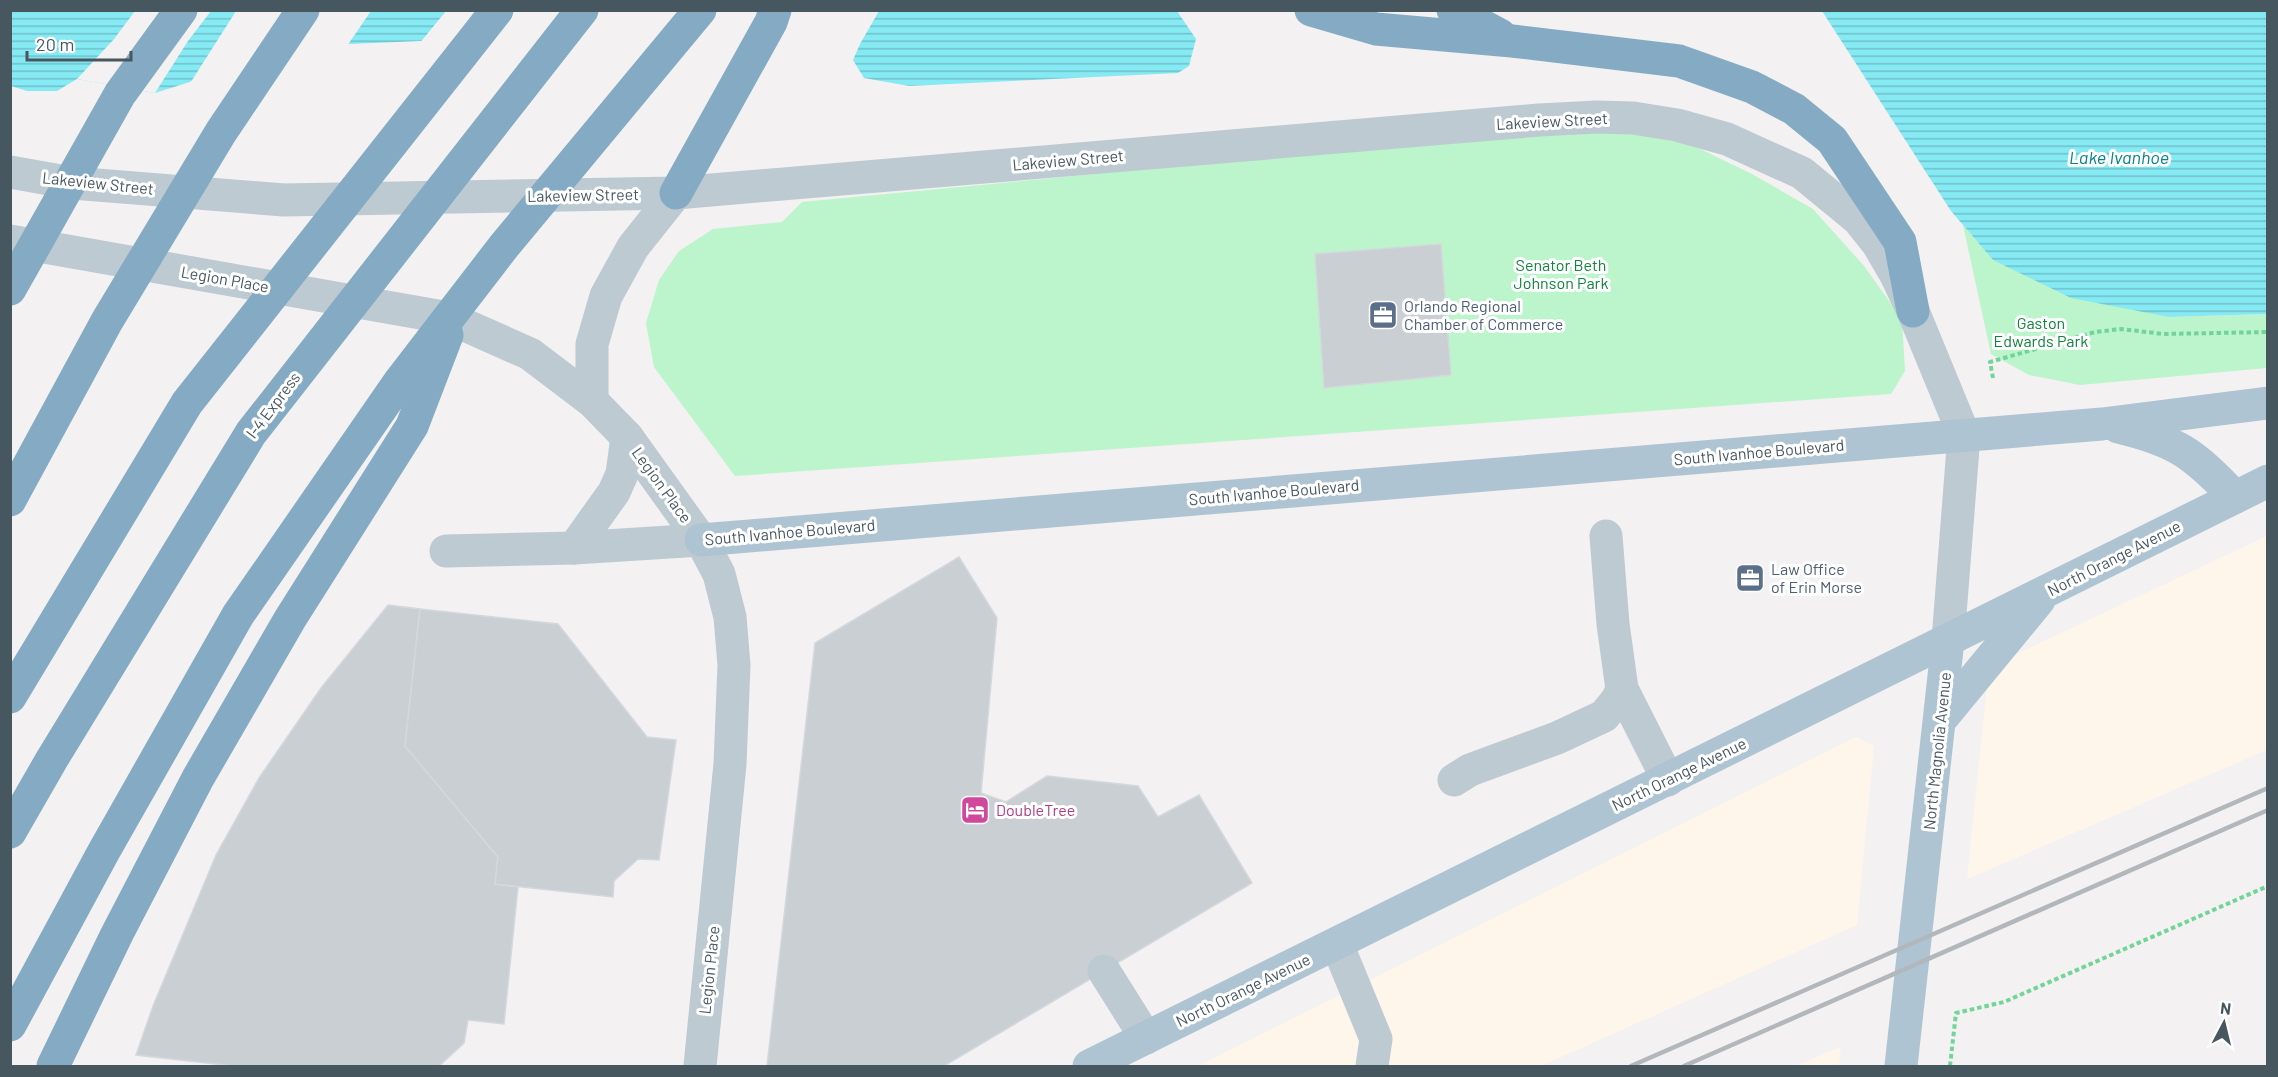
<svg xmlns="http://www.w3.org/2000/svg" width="2278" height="1077" viewBox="0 0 2278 1077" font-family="Barlow,sans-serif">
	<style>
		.commercial { fill: #fef6ea }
		.green { fill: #bcf4cb }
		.water { fill: url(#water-rules) }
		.pier { fill: #f3f1f1 }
		.building { fill: #cacfd4; stroke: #d4d8dd; stroke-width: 1.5 }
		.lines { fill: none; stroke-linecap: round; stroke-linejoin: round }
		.path { stroke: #71d598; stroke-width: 4; stroke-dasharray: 4.5 3; stroke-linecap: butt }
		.minor { stroke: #bdcad1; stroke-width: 33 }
		.major { stroke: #aec4d2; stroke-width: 33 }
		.highway { stroke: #84abc3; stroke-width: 33 }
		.rail { stroke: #b2b7bc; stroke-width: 4.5 }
		.labels { text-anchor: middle; stroke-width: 6; stroke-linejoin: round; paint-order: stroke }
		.street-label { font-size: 16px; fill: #475760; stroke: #fff }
		.park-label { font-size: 16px; fill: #0f843c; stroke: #fff }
		.service-label { font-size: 16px; fill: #4e5e75; stroke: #fff; text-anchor: start }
		.hotel-label { font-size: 16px; fill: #b23c85; stroke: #fff; text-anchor: start }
		.water-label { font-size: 18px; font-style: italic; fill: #048390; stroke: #fff }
	</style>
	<defs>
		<pattern id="water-rules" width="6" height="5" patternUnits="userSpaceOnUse" patternTransform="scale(1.5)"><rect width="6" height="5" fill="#86eaf4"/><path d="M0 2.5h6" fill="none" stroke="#6fc0c9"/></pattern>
	</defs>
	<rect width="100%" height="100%" fill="#f3f1f1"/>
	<g class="commercial">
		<path d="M2267,536v214l-300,129 22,-212z"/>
		<path d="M1856,737l18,9 -17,179 -316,141h-343z"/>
		<path d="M1841,1047l-2,19h-44z"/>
	</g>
	<g class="green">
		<path d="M1557,130l77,2 60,14 58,28 61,35 51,57 38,53 3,52 -14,23 -1156,82 -81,-109 -8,-44 13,-43 20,-29 34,-22 69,-7 20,-20z"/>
		<path d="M1963,225l30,35 176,57 98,-3v54l-187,17 -51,-10 -38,-21z"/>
	</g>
	<g class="water">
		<path d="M10,11h616l-96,22 -86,7 -141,6 -148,47 -78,-14 -20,12h-30l-16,-5z"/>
		<path d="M879,11h298l19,28 -7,27 -11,7 -269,13 -45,-8 -11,-18 7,-16z"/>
		<path d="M1822,11h445v303l-98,3 -98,-19 -78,-38 -42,-49z"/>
	</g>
	<g class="pier">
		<path d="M135,11h76l-23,30 -33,52 -78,-14 37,-40z"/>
		<path d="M236,11h135l-24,35 -43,3 -115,36z"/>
		<path d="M446,11h179l-4,4 -91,21 -111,8z"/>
	</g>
	<g class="building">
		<path d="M1441,244l10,131 -127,13 -9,-134z"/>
		<path d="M959,557l38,61 -16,175 25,9 41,-26 91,10 20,31 41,-22 53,88 -308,183h-177l48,-423z"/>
		<path d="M388,605l32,4 -15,137 93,111 -3,27 23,3 -14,137 -36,-4 -4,23 -25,23h-206l-97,-11 17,-49 63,-151 43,-77 62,-90z"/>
		<path d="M420,609l138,15 89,113 29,3 -17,120 -21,-1 -24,22 -1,16 -118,-13 3,-27 -93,-111z"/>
	</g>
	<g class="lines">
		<g class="path">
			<path d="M1993,378l-3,-16 105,-30 26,-3 43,5 104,-2"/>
			<path d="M1950,1066l6,-53 48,-11 264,-116"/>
		</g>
		<g class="minor">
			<path d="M10,172l62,11 212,17 392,-7 863,-73 58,-3 36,1 44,7 50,14 75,34 56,46 20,25 18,31 17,36 51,124 -16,205"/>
			<path d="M10,241l439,77 81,36 62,47 35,36 74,103 18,34 11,43 4,48 -4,99 -30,302"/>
			<path d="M592,401v-57l14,-48 27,-49 43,-54"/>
			<path d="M574,548l40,-56 8,-18 5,-37"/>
			<path d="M446,551l128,-3 127,-8"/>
			<path d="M1622,689l46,91"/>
			<path d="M1454,780l16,-10 87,-32 47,-22 13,-16 5,-11 -9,-65 -7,-88"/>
			<path d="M1337,944l39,95 -4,27"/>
			<path d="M1104,971l42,67"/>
		</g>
		<g class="major">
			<path d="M2118,427c59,14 76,27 117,70"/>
			<path d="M701,540l1401,-116 166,-21"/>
			<path d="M1941,719l98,-119"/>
			<path d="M1089,1066l1179,-585"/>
			<path d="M1901,1066l47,-426"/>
		</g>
		<g class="highway">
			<path d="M1311,10l65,19 136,12 167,20 73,26 42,22 38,31 68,102 13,69"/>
			<path d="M1453,10l47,25"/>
			<path d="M676,193l95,-171 4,-12"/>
			<path d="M10,289l110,-195 61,-84"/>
			<path d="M10,500l97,-179 114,-189 82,-122"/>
			<path d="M10,697l177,-294 310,-393"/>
			<path d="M10,832l42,-73 199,-326 331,-423"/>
			<path d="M10,1025l94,-174 134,-236 162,-234 104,-135 196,-236"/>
			<path d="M53,1066l64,-132 81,-156 92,-159 122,-193 35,-91"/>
		</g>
		<g class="rail">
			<path d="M1631,1066l637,-278"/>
			<path d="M1684,1066l584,-256"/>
		</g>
	</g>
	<defs>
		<g id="office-square" transform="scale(1.5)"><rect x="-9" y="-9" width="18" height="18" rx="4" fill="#5c6f8a" stroke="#fff"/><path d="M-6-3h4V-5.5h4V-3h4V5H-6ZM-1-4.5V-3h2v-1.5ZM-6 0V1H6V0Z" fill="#fff"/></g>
		<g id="hotel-square" transform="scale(1.5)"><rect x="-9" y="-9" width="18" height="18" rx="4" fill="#d1479c" stroke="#fff"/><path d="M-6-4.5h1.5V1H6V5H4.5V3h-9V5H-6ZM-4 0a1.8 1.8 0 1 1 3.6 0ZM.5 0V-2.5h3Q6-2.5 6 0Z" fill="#fff"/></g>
	</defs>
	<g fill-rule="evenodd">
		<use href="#office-square" x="1383" y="315"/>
		<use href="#office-square" x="1750" y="578"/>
		<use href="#hotel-square" x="975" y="810"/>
	</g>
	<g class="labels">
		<g class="street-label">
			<text transform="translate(1552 121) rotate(-3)" y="6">Lakeview Street</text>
			<text transform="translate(1068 160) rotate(-5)" y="6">Lakeview Street</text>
			<text transform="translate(98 183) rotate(6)" y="6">Lakeview Street</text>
			<text transform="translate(583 195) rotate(-1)" y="6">Lakeview Street</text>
			<text transform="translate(225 279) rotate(10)" y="6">Legion Place</text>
			<text transform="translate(273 405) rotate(-53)" y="6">I-4 Express</text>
			<text transform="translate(1759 452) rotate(-5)" y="6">South Ivanhoe Boulevard</text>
			<text transform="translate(662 485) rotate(54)" y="6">Legion Place</text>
			<text transform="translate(1274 492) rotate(-5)" y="6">South Ivanhoe Boulevard</text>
			<text transform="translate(790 532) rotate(-5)" y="6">South Ivanhoe Boulevard</text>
			<text transform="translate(2114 558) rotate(-27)" y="6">North Orange Avenue</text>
			<text transform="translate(1937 751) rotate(-84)" y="6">North Magnolia Avenue</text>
			<text transform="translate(1679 774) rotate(-26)" y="6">North Orange Avenue</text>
			<text transform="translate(709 970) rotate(-84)" y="6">Legion Place</text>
			<text transform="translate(1243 990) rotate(-26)" y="6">North Orange Avenue</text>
		</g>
		<g class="park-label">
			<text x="1561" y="271">Senator Beth<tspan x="1561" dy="18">Johnson Park</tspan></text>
			<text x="2041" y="329">Gaston<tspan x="2041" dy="18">Edwards Park</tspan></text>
		</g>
		<g class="service-label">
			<text x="1404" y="312">Orlando Regional<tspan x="1404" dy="18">Chamber of Commerce</tspan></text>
			<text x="1771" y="575">Law Office<tspan x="1771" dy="18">of Erin Morse</tspan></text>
		</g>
		<g class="hotel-label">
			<text x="996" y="816">DoubleTree</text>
		</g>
		<g class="water-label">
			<text x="2119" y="164">Lake Ivanhoe</text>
		</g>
	</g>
	<rect width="2278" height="1077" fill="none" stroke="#475760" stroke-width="24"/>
	<g transform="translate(2224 1023) rotate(7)" stroke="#ffffff" stroke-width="4.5" paint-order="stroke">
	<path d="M0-4.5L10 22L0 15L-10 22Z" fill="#475760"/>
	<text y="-9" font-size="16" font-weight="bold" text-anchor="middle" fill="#475760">N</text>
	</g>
	<path d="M27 51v9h104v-9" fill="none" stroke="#475760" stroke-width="3"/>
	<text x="36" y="51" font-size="18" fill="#475760" stroke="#ffffff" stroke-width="4.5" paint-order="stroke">20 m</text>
</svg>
